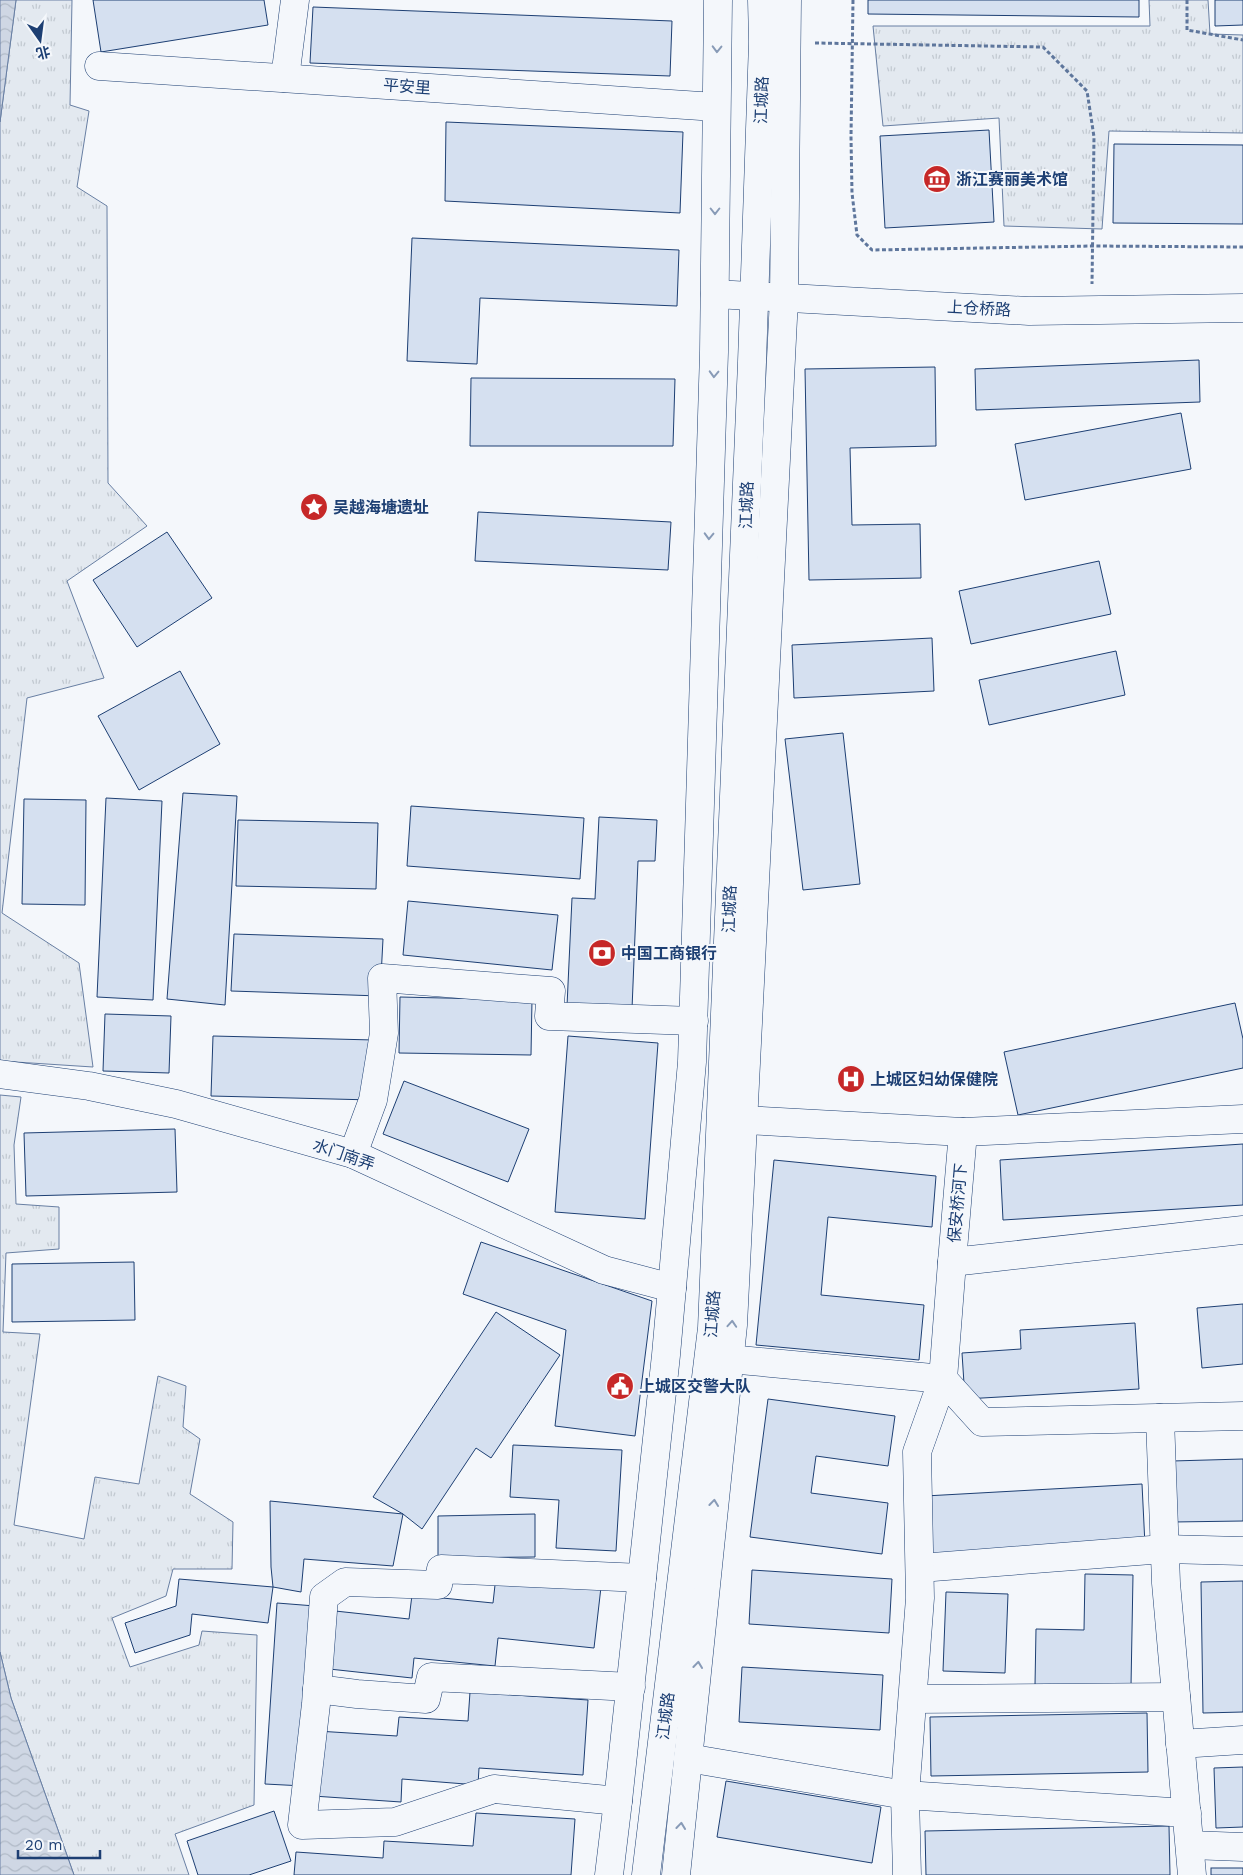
<svg xmlns="http://www.w3.org/2000/svg" width="1243" height="1875" viewBox="0 0 1243 1875" font-family="'Work Sans','Noto Sans SC',sans-serif">
	<style>
		.park { fill: url(#park-tufts); stroke: #687fa3 }
		.water { fill: url(#water-waves); stroke: #687fa3 }
		.building { fill: #d5e0f0; stroke: #1d3f73 }
		.lines { fill: none; stroke-linecap: round; stroke-linejoin: round }
		.minor-casing { stroke: #1d3f73; stroke-width: 29 }
		.major-casing { stroke: #1d3f73; stroke-width: 29 }
		.path { stroke: #5e769c; stroke-width: 3; stroke-dasharray: 4 2.5; stroke-linecap: butt }
		.minor { stroke: #f4f7fb; stroke-width: 28 }
		.major { stroke: #f4f7fb; stroke-width: 28 }
		.oneway { stroke: #889bb7 }
		.labels { text-anchor: middle; stroke-width: 4; stroke-linejoin: round; paint-order: stroke }
		.street-label { font-size: 16px; fill: #1d3f73; stroke: #f4f7fb }
		.poi-label { font-size: 16px; font-weight: bold; fill: #1d3f73; stroke: #f4f7fb; text-anchor: start }
	</style>
	<defs>
		<pattern id="park-tufts" width="24" height="20" patternUnits="userSpaceOnUse" patternTransform="scale(1.25)"><rect width="24" height="20" fill="#e3e9f0"/><path d="M3 7l-1-3M5 7V3M7 7l1-3M15 17l-1-3M17 17v-4M19 17l1-3" fill="none" stroke="#c2c9d1"/></pattern>
		<pattern id="water-waves" width="16" height="10" patternUnits="userSpaceOnUse" patternTransform="scale(1.25)"><rect width="16" height="10" fill="#cfd7e4"/><path d="M0 5q4-4 8 0t8 0" fill="none" stroke="#b1bac7"/></pattern>
	</defs>
	<rect width="100%" height="100%" fill="#f4f7fb"/>
	<g class="park">
		<path d="M16,0h56l-2,105 19,6 -12,76 30,19 1,277 39,43 -80,55 37,97 -77,20 -25,215 77,50 14,104 -93,-6v-939z"/>
		<path d="M1149,0h59l2,34 33,1v98l-134,-2 -7,98 -98,-3 -5,-108 -116,8 -10,-100h277z"/>
		<path d="M0,1095l21,2 -7,48 2,59 43,3v42l-53,4 -3,79 37,2 -26,191 70,14 11,-62 44,7 19,-108 28,10 -3,41 17,12 -10,55 43,28 -1,47h-59l-7,27 -54,22 18,49 69,-22 3,-14 55,4 -3,170 -79,29 14,41h-115l-63,-177 -11,-46z"/>
	</g>
	<g class="water">
		<path d="M0,0h16l-16,122z"/>
		<path d="M0,1652l11,46 63,177h-74z"/>
	</g>
	<g class="building">
		<path d="M93,0h171l4,25 -167,27z"/>
		<path d="M868,0h271v17l-271,-3z"/>
		<path d="M1215,0h28v25l-28,1z"/>
		<path d="M313,7l359,14 -2,55 -360,-13z"/>
		<path d="M446,122l237,10 -3,81 -235,-12z"/>
		<path d="M989,130l5,92 -109,6 -5,-92z"/>
		<path d="M1114,144l129,1v79l-130,-1z"/>
		<path d="M412,238l267,12 -2,56 -197,-8 -3,66 -70,-3z"/>
		<path d="M1199,360l1,42 -224,8 -1,-41z"/>
		<path d="M935,367l1,79 -86,2 2,77 68,-1 1,54 -112,2 -4,-211z"/>
		<path d="M471,378l204,1 -2,67h-203z"/>
		<path d="M1181,413l10,56 -166,31 -10,-56z"/>
		<path d="M478,512l193,10 -3,48 -193,-9z"/>
		<path d="M167,532l45,66 -75,49 -44,-67z"/>
		<path d="M1099,561l12,53 -140,30 -12,-53z"/>
		<path d="M932,638l2,53 -140,7 -2,-53z"/>
		<path d="M1116,651l9,44 -136,30 -10,-45z"/>
		<path d="M180,671l40,73 -81,46 -41,-74z"/>
		<path d="M843,733l17,151 -57,6 -18,-151z"/>
		<path d="M183,793l54,3 -12,209 -58,-6z"/>
		<path d="M106,798l56,3 -9,199 -56,-3z"/>
		<path d="M24,799l62,1 -1,105 -63,-1z"/>
		<path d="M411,806l173,12 -4,61 -173,-13z"/>
		<path d="M599,817l58,3 -2,41h-17l-6,148 -65,-3 5,-108 23,1z"/>
		<path d="M238,820l140,3 -2,66 -140,-3z"/>
		<path d="M408,901l150,14 -6,55 -149,-15z"/>
		<path d="M234,934l149,5 -3,57 -149,-5z"/>
		<path d="M400,997l132,3 -1,55 -132,-2z"/>
		<path d="M1235,1003l8,36v29l-225,47 -14,-63z"/>
		<path d="M105,1014l66,2 -2,57 -66,-2z"/>
		<path d="M213,1036l161,4 -1,60 -162,-4z"/>
		<path d="M568,1036l90,7 -13,176 -90,-7z"/>
		<path d="M404,1081l125,48 -21,53 -125,-48z"/>
		<path d="M175,1129l2,63 -151,4 -2,-63z"/>
		<path d="M1243,1144v61l-240,15 -3,-60z"/>
		<path d="M774,1160l162,16 -4,51 -104,-10 -7,78 103,10 -5,55 -163,-15z"/>
		<path d="M481,1242l171,59 -17,135 -80,-10 11,-96 -103,-36z"/>
		<path d="M134,1262l1,58 -123,2v-58z"/>
		<path d="M1243,1304v60l-41,4 -5,-60z"/>
		<path d="M496,1312l64,43 -69,103 -15,-10 -54,81 -19,-15 -30,-17z"/>
		<path d="M1135,1323l4,66 -174,10 -3,-46 59,-4 -1,-19z"/>
		<path d="M768,1399l127,17 -7,50 -72,-10 -5,37 77,10 -6,51 -132,-17z"/>
		<path d="M513,1445l109,5 -6,101 -60,-3 3,-48 -49,-3z"/>
		<path d="M1243,1459v62l-70,1 -1,-61z"/>
		<path d="M1142,1484l3,61 -217,13 -3,-62z"/>
		<path d="M270,1501l133,13 -10,52 -89,-7 -3,33 -28,-5 -2,-20z"/>
		<path d="M535,1514v43l-97,1v-42z"/>
		<path d="M752,1570l140,9 -3,54 -140,-9z"/>
		<path d="M1085,1574l48,1 -2,111 -96,-1 1,-56 48,1z"/>
		<path d="M496,1576l105,11 -7,61 -96,-10 -3,28 -81,-8 -2,20 -92,-10 6,-58 83,9 3,-24 81,8z"/>
		<path d="M179,1579l94,8 -5,36 -76,-9 -2,21 -55,18 -10,-30 51,-17z"/>
		<path d="M1243,1581v131l-40,1 -2,-131z"/>
		<path d="M946,1592l62,2 -3,79 -62,-2z"/>
		<path d="M277,1603l38,3 -11,180 -39,-2z"/>
		<path d="M742,1667l141,8 -3,55 -141,-8z"/>
		<path d="M470,1692l118,8 -5,75 -104,-7 -1,17 -76,-6 -1,23 -88,-6 4,-65 80,5 2,-19 69,4z"/>
		<path d="M1147,1713l1,59 -217,4 -1,-59z"/>
		<path d="M1243,1767v60l-27,1 -2,-60z"/>
		<path d="M726,1781l155,26 -9,56 -155,-26z"/>
		<path d="M274,1811l17,50 -42,14h-51l-11,-34z"/>
		<path d="M476,1813l99,6 -4,56h-277l2,-23 87,6 1,-17 89,5z"/>
		<path d="M1169,1826l1,49h-244l-1,-44z"/>
		<rect x="1211" y="1868" width="32" height="7"/>
	</g>
	<g class="lines">
		<g class="minor-casing">
			<g id="minor">
				<path d="M99,66l617,41"/>
				<path d="M285,78l10,-78"/>
				<path d="M715,294l314,17 214,-3"/>
				<path d="M0,1074l89,12 87,18 177,50 251,116 68,18"/>
				<path d="M744,1120l219,12 -11,130 291,-32"/>
				<path d="M963,1132l280,-13"/>
				<path d="M353,1154l20,-54 11,-67 -2,-55 169,13 -2,25 145,5"/>
				<path d="M729,1359l214,20 9,-117"/>
				<path d="M1160,1418l6,165 26,292"/>
				<path d="M920,1568l244,-19 79,2"/>
				<path d="M317,1689l40,5 69,5 5,-22 200,10"/>
				<path d="M913,1699l263,-2"/>
				<path d="M1180,1744l63,-4"/>
				<path d="M688,1758l217,37 282,18"/>
				<path d="M618,1801l-124,-12 -99,33 -93,3 14,-121 8,-107 21,-15 93,3 3,-16 201,9"/>
				<path d="M1190,1845l53,2"/>
				<path d="M609,1875l9,-74 48,-446 26,-293 22,-710 4,-352"/>
				<path d="M676,1875l57,-550 51,-1027 3,-298"/>
				<path d="M907,1875l-2,-80 15,-197 -3,-146 26,-73 39,43 261,-6"/>
			</g>
		</g>
		<g class="major-casing">
			<path id="major" d="M646,1875l66,-547 40,-966 11,-320 -1,-42"/>
		</g>
		<g class="path">
			<path d="M853,0l-2,137 1,56 5,42 15,15 220,-4 151,1"/>
			<path d="M1187,0v30l56,10"/>
			<path d="M815,43l228,4 44,44 7,46 -2,147"/>
		</g>
		<use href="#minor" class="minor"/>
		<use href="#major" class="major"/>
	</g>
	<defs><path id="oneway-chevron" d="M-2-3.5L2.5 0L-2 3.5" fill="none" stroke-width="1.6" stroke-linecap="round" stroke-linejoin="round" transform="scale(1.25)"/></defs>
	<g class="oneway">
		<use href="#oneway-chevron" transform="translate(717 49) rotate(91)"/>
		<use href="#oneway-chevron" transform="translate(715 211) rotate(90)"/>
		<use href="#oneway-chevron" transform="translate(714 374) rotate(92)"/>
		<use href="#oneway-chevron" transform="translate(709 536) rotate(92)"/>
		<use href="#oneway-chevron" transform="translate(732 1324) rotate(-86)"/>
		<use href="#oneway-chevron" transform="translate(714 1503) rotate(-84)"/>
		<use href="#oneway-chevron" transform="translate(698 1665) rotate(-84)"/>
		<use href="#oneway-chevron" transform="translate(681 1826) rotate(-84)"/>
	</g>
	<defs>
		<g id="museum-disc" transform="scale(1.4375)"><circle r="9.5" fill="#c62828" stroke="#f4f7fb"/><path d="M0-6L6-3V-2H-6V-3ZM-5-1h2V3h-2ZM-1-1h2V3h-2ZM3-1h2V3H3ZM-6 4H6V6H-6Z" fill="#fff"/></g>
		<g id="sight-disc" transform="scale(1.4375)"><circle r="9.5" fill="#c62828" stroke="#f4f7fb"/><path d="M0-6L1.8-2.2L6-1.7L2.9 1.2L3.7 5.4L0 3.3L-3.7 5.4L-2.9 1.2L-6-1.7L-1.8-2.2Z" fill="#fff"/></g>
		<g id="bank-disc" transform="scale(1.4375)"><circle r="9.5" fill="#c62828" stroke="#f4f7fb"/><path d="M-6-4H6V4H-6ZM0-2.3a2.3 2.3 0 1 0 0 4.6a2.3 2.3 0 1 0 0-4.6Z" fill="#fff"/></g>
		<g id="hospital-disc" transform="scale(1.4375)"><circle r="9.5" fill="#c62828" stroke="#f4f7fb"/><path d="M-5-5h3v3.5h4V-5h3V5h-3V1.5h-4V5h-3Z" fill="#fff"/></g>
		<g id="civic-disc" transform="scale(1.4375)"><circle r="9.5" fill="#c62828" stroke="#f4f7fb"/><path d="M-.6-6.5H3V-4.5H.6V-3L4-1V1h2V6H-6V1h2V-1L-.6-3ZM-1.2 2.5V6h2.4V2.5Z" fill="#fff"/></g>
	</defs>
	<g fill-rule="evenodd">
		<use href="#museum-disc" x="937" y="179"/>
		<use href="#sight-disc" x="314" y="507"/>
		<use href="#bank-disc" x="602" y="953"/>
		<use href="#hospital-disc" x="851" y="1079"/>
		<use href="#civic-disc" x="620" y="1386"/>
	</g>
	<g class="labels">
		<g class="street-label">
			<text transform="translate(407 86) rotate(4)" y="6">平安里</text>
			<text transform="translate(761 100) rotate(-88)" y="6">江城路</text>
			<text transform="translate(979 308) rotate(3)" y="6">上仓桥路</text>
			<text transform="translate(746 505) rotate(-88)" y="6">江城路</text>
			<text transform="translate(729 909) rotate(-88)" y="6">江城路</text>
			<text transform="translate(344 1154) rotate(19)" y="6">水门南弄</text>
			<text transform="translate(957 1203) rotate(-85)" y="6">保安桥河下</text>
			<text transform="translate(712 1314) rotate(-86)" y="6">江城路</text>
			<text transform="translate(665 1716) rotate(-83)" y="6">江城路</text>
		</g>
		<g class="poi-label">
			<text x="956" y="185">浙江赛丽美术馆</text>
			<text x="333" y="513">吴越海塘遗址</text>
			<text x="621" y="959">中国工商银行</text>
			<text x="870" y="1085">上城区妇幼保健院</text>
			<text x="639" y="1392">上城区交警大队</text>
		</g>
	</g>
	<g transform="translate(40 40) rotate(166)" stroke="#f4f7fb" stroke-width="4" paint-order="stroke">
	<path d="M0-4L9 19L0 12L-9 19Z" fill="#1d3f73"/>
	<text y="-8" font-size="14" font-weight="bold" text-anchor="middle" fill="#1d3f73">北</text>
	</g>
	<path d="M18 1850v8h82v-8" fill="none" stroke="#1d3f73" stroke-width="2.5"/>
	<text x="25" y="1850" font-size="15" fill="#1d3f73" stroke="#f4f7fb" stroke-width="4" paint-order="stroke">20 m</text>
</svg>
